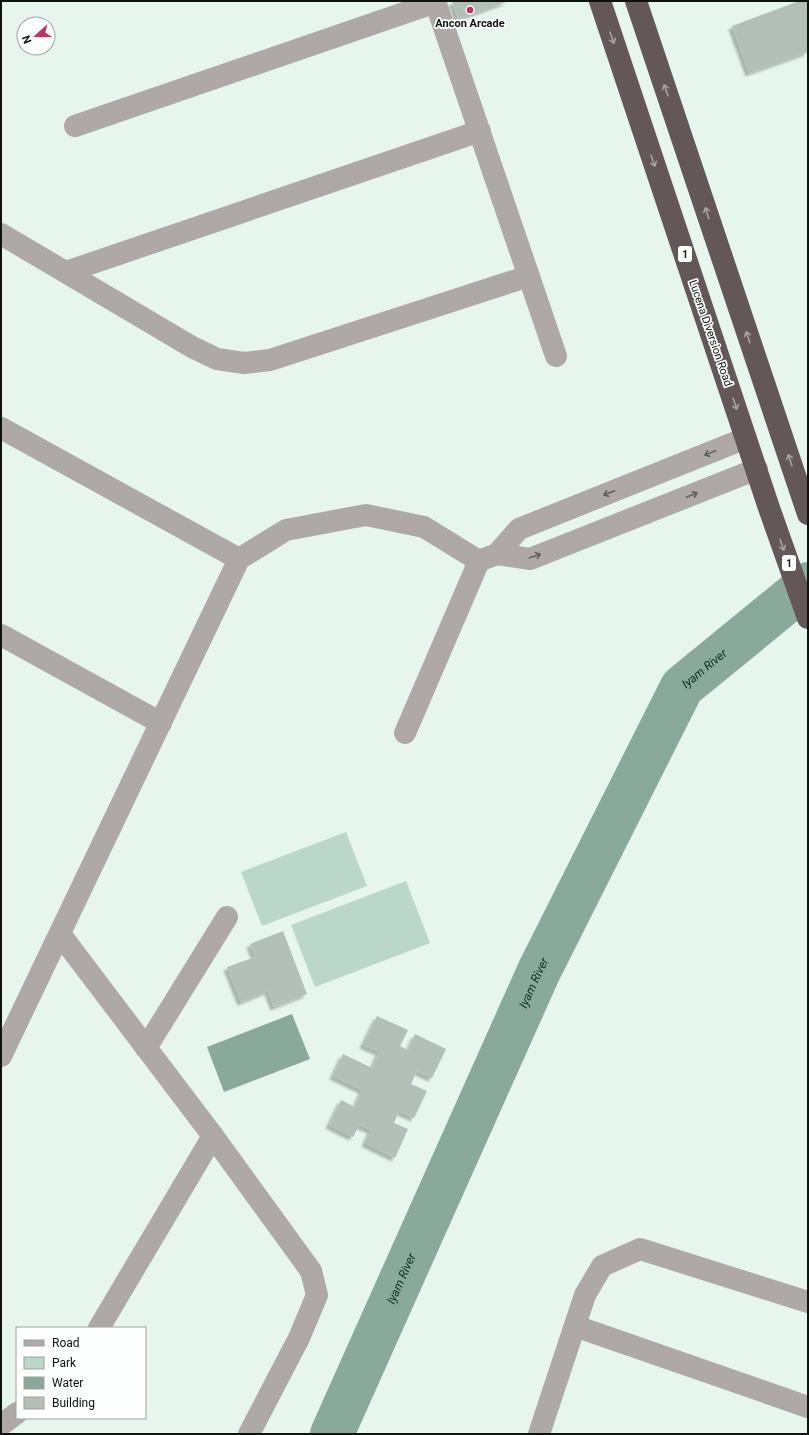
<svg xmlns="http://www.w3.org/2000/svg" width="809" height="1435" viewBox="0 0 809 1435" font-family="Roboto,sans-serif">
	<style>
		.green { fill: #bad7c9 }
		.water { fill: #89aa9a }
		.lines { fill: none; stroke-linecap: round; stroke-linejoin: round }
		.river { stroke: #89aa9a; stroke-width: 44 }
		.building { fill: #b2c0b9; filter: url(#shadow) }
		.street { stroke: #afa8a9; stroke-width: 22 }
		.highway { stroke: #645759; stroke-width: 22 }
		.oneway { stroke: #a8a3a3 }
		.oneway2 { stroke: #5e5e5c }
		.poi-dot { fill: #bf3160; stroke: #fcfffd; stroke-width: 1.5 }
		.labels { text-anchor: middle; stroke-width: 3.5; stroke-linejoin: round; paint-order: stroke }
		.shield { fill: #fcfffd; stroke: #555a57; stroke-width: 1 }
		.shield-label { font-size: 10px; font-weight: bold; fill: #0e1310 }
		.poi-label { font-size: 11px; font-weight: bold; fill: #0e1310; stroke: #fcfffd }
		.street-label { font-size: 11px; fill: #0e1310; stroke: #fcfffd }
		.water-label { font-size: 12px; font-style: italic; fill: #023222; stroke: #fcfffd }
	</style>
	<defs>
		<filter id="shadow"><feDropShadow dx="-3.5" dy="3.5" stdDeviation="1" flood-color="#0004"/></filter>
	</defs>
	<rect width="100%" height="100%" fill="#e6f5ed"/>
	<g class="green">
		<path d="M346,832l21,54 -105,40 -21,-54z"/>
		<path d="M406,881l24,62 -115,44 -24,-62z"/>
	</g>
	<path class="water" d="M292,1014l18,45 -86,33 -17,-45z"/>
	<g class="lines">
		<path class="river" id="s1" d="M332,1434l207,-463 143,-284 126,-103"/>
	</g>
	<g class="building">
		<path d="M452,1h57l-51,18z"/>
		<path d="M799,1h9v51l-59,21 -17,-47z"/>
		<path d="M283,931l24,63 -33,13 -6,-16 -27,11 -14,-35 28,-10 -5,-13z"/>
		<path d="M377,1016l31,14 -8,16 8,4 7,-16 31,15 -14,29 -15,-7 -6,13 16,7 -13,27 -15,-7 -5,12 14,6 -13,29 -30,-15 6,-13 -12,-5 -6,12 -24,-12 12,-25 14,7 7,-17 -29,-14 10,-22 29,14 7,-16 -16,-7z"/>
	</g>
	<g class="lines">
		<g class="street">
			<path d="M435,1l121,355"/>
			<path d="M75,126l361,-124"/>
			<path d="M1,234l191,113 25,12 27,4 26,-3 259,-84"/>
			<path d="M66,272l414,-141"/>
			<path d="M1,428l238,131"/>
			<path d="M497,554l33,5 227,-90"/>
			<path d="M1,635l160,88"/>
			<path d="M405,733l74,-172 18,-7 22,-25 227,-91"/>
			<path d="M60,934l153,202 98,135 6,24 -18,43 -50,96"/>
			<path d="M146,1048l81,-131"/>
			<path d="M1,1056l238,-497 47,-29 80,-15 58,12 55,34"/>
			<path d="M575,1326l233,81"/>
			<path d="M99,1328l114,-192"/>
			<path d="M1,1425l16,-12"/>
			<path d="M539,1434l46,-139 17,-29 38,-17 168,53"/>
		</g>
		<g class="highway">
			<path d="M600,1l169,507 39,110"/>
			<path d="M636,1l172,513"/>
		</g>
	</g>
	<defs><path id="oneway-shaft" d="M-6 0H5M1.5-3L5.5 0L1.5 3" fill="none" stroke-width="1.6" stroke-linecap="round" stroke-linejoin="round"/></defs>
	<g class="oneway">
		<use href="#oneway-shaft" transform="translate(612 38) rotate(71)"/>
		<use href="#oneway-shaft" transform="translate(666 90) rotate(-109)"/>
		<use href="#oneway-shaft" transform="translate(653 161) rotate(71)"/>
		<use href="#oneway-shaft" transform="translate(707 213) rotate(-108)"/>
		<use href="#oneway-shaft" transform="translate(748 337) rotate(-108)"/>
		<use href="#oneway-shaft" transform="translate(735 404) rotate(71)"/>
		<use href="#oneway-shaft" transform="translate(790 460) rotate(-108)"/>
		<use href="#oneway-shaft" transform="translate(782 545) rotate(71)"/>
	</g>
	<g class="oneway2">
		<use href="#oneway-shaft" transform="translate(710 453) rotate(158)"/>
		<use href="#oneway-shaft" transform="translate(609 493) rotate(159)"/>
		<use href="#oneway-shaft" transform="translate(692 495) rotate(-22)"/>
		<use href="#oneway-shaft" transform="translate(535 556) rotate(-18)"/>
	</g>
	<circle class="poi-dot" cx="470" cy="10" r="4"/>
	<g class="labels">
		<g class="shield">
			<rect x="678" y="246" width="14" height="16" rx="3"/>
			<rect x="782" y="555" width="14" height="16" rx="3"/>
		</g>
		<g class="shield-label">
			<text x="685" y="258">1</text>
			<text x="789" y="567">1</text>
		</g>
		<g class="poi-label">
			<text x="470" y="27">Ancon Arcade</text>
		</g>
		<g class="street-label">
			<text transform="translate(711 333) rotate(71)" y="4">Lucena Diversion Road</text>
		</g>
		<g class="water-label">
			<text dy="4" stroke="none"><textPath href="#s1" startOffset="854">Iyam River</textPath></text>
			<text dy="4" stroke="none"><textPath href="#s1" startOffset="494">Iyam River</textPath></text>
			<text dy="4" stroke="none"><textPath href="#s1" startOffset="170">Iyam River</textPath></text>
		</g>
	</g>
	<rect width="809" height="1435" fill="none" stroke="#0e1310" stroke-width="4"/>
	<rect x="16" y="1327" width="130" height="92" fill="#fcfffd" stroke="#9da19e"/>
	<rect x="24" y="1340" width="20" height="6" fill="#afa8a9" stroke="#9da19e"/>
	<text x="52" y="1347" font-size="12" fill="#0e1310">Road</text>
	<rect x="24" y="1357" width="20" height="12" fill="#bad7c9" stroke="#9da19e"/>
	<text x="52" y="1367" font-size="12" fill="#0e1310">Park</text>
	<rect x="24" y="1377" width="20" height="12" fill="#89aa9a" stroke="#9da19e"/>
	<text x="52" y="1387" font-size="12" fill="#0e1310">Water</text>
	<rect x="24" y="1397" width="20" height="12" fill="#b2c0b9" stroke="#9da19e"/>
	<text x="52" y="1407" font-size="12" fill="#0e1310">Building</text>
	<g transform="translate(36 36) rotate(249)"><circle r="19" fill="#fcfffd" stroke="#9da19e"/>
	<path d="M0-3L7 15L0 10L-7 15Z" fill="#bf3160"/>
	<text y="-6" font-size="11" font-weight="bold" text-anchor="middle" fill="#0e1310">N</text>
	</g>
</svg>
